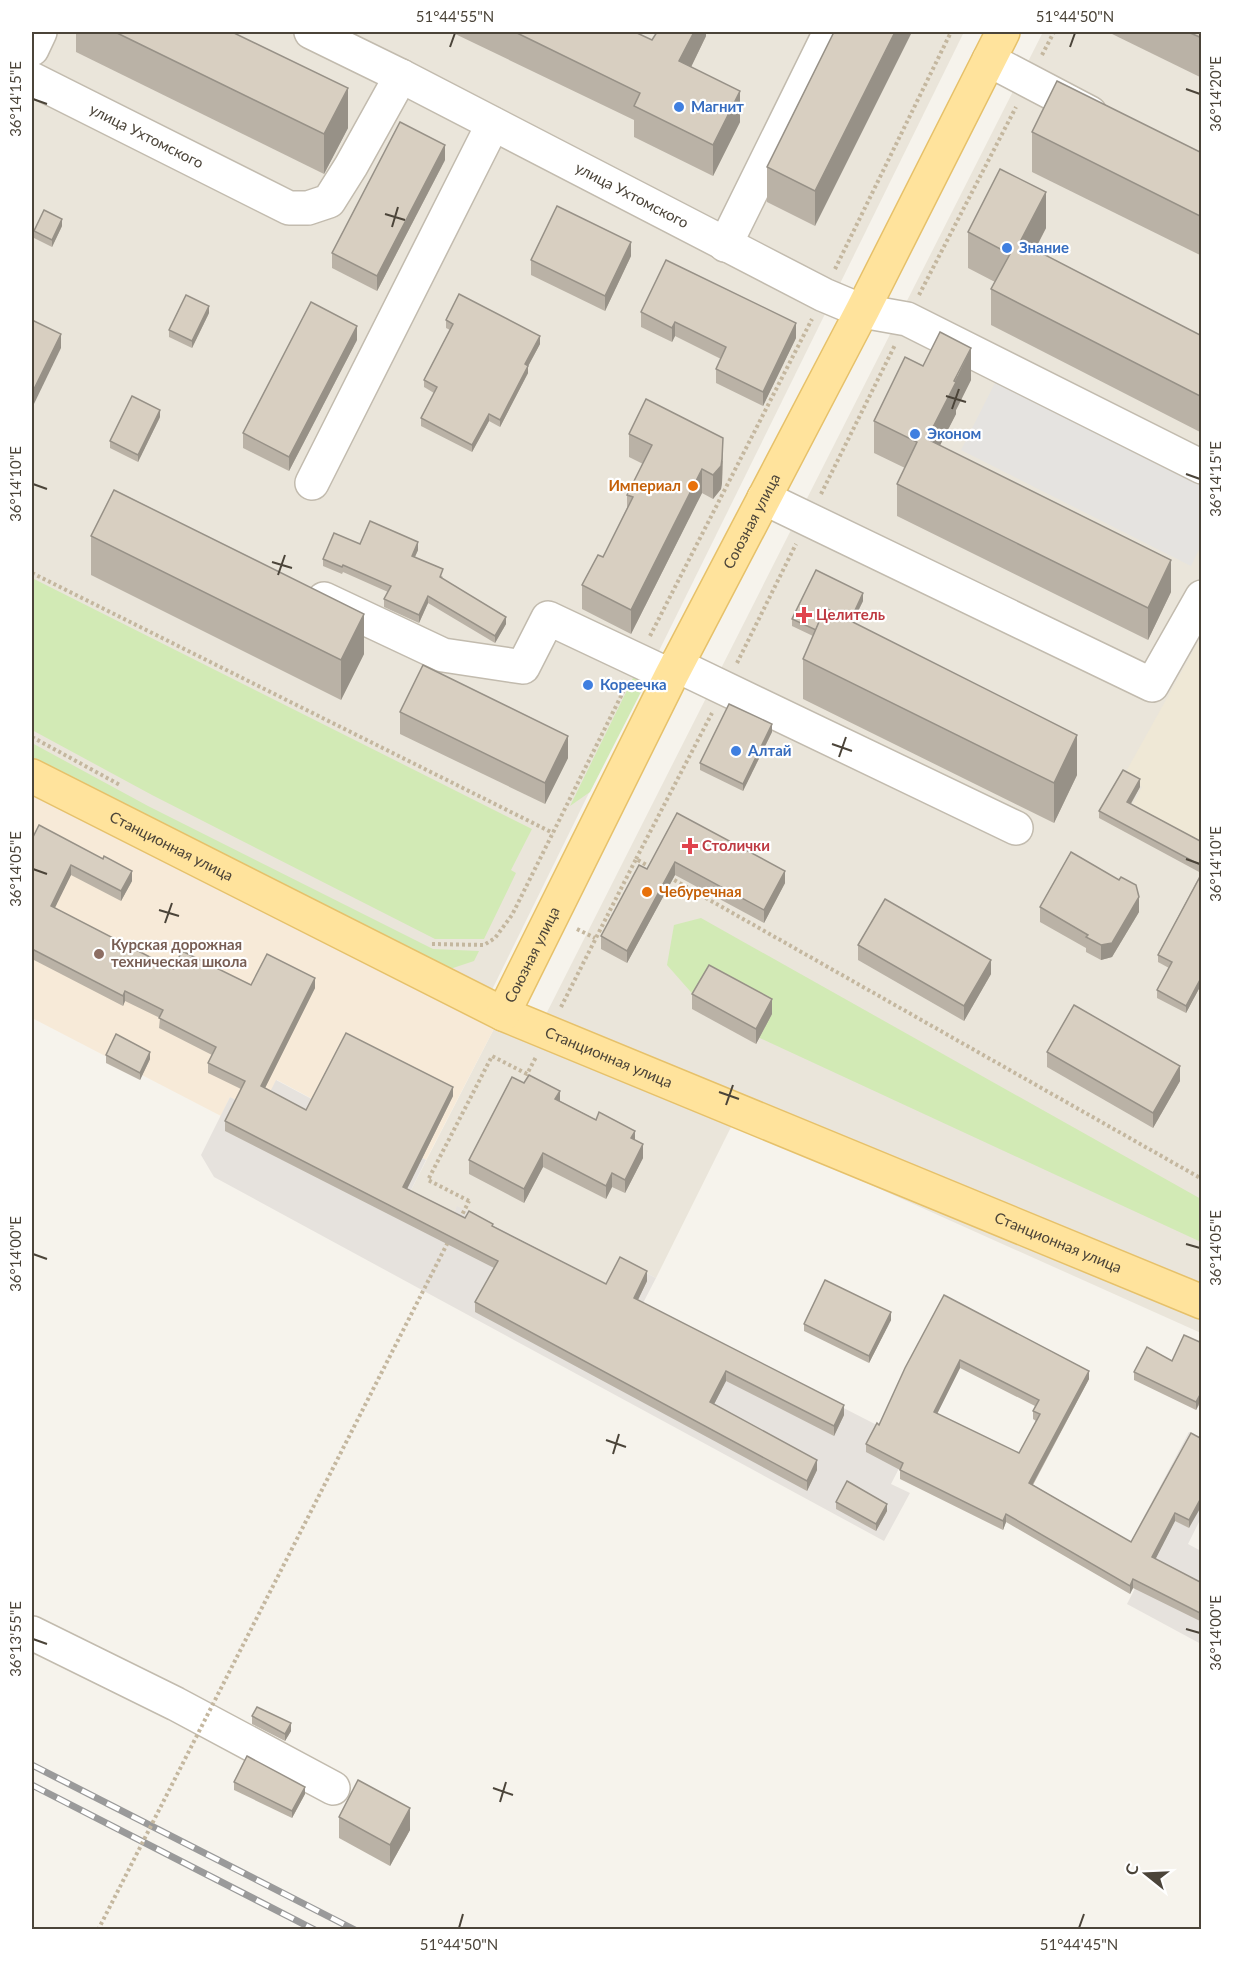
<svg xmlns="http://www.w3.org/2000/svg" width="1233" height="1961" viewBox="0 0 1233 1961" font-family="Lato,sans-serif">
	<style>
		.residential { fill: #eae5da }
		.commercial { fill: #f7ead8 }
		.industrial { fill: #e6e2dd }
		.education { fill: #efe8d6 }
		.green { fill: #d2eab5 }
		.parking { fill: #e5e3e0 }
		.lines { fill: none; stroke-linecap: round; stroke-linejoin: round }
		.minor-casing { stroke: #c2bbae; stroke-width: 36 }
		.major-casing { stroke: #e6c16a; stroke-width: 36 }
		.path { stroke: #c4b79f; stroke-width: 4; stroke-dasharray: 3 3; stroke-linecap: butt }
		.minor { stroke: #fff; stroke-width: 33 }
		.major { stroke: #ffe39c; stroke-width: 33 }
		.rail-casing { stroke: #9a9a9a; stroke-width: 7 }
		.rail { stroke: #fff; stroke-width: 4.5; stroke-dasharray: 14; stroke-linecap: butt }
		.path-bridge { stroke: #c4b79f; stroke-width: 4; stroke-dasharray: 3 3; stroke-linecap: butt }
		.wall { fill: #bab2a6; fill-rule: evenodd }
		.shaded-wall { fill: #979187 }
		.building { fill: #d8cfc1; stroke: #979187; stroke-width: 1.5; fill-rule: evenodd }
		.ticks { fill: none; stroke: #4b4439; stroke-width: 2 }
		.shop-dot { fill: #3f7fe0; stroke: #fff; stroke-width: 2 }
		.food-dot { fill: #e8710a; stroke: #fff; stroke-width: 2 }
		.health-dot { fill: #e0444e; stroke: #fff; stroke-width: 2 }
		.education-dot { fill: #8d6e63; stroke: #fff; stroke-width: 2 }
		.labels { text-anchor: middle; stroke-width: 4.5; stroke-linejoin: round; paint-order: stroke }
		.shop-label { font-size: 15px; font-weight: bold; fill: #366cbe; stroke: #fff; text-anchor: start }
		.street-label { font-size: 15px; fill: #4b4439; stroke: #fff }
		.food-label { font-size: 15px; font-weight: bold; fill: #c56008; stroke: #fff; text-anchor: end }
		.health-label { font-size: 15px; font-weight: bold; fill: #be3a42; stroke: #fff; text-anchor: start }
		.education-label { font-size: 15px; font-weight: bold; fill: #785e54; stroke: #fff; text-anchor: start }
		.neatline { fill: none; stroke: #4b4439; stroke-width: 2 }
		.ticks-label { font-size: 15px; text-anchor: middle; fill: #4b4439 }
	</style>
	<rect width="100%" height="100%" fill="#f6f3ec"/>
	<g class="residential">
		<path d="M32,32h932l-483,980 -449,-233z"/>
		<path d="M1043,32h158v1301l-468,-210 -77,155 -37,-19 -13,25 -149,-77 -4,8 -43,-23 88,-171 37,15z"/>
	</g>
	<path class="commercial" d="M32,779l466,242 -72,139 -149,-80 -17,32 -30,-15 -9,19 -189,-98z"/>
	<g class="industrial">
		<path d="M276,1080l150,80 -16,32 43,23 4,-9 148,78 14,-25 37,19 -14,27 270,138 -21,41 19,9 -26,48 -670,-364 -13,-22 29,-58 30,15z"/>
		<path d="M1189,1432l12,6v80l-13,26 13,7v93l-74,-40 26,-51 -22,-12z"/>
	</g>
	<path class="education" d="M1201,637v211l-72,-37 13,-24 -19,-10z"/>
	<g class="green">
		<path d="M32,578l500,251 -21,41 5,3 -32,66h-49l-283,-144 -120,-65z"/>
		<path d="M636,672l6,7v11l-52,102 -20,14z"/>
		<path d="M32,743l116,63 285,143 46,2 -5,10 -24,8 -418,-202z"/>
		<path d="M701,918l500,281v43l-489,-226 -45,-51 7,-40z"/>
	</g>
	<path class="parking" d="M999,375l202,102v69l-10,20 -230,-116z"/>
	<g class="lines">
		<g class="minor-casing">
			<g id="minor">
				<path id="s1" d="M311,32l90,44 423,219 38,16 45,8 295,148"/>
				<path d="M32,49l8,-17"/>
				<path d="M989,60l101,53"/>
				<path id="s2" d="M32,79l257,129h19l21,-7 22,-35 50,-90"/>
				<path d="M725,245l105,-213"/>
				<path d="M312,483l181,-359"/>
				<path d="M764,498l388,187 50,-88"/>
				<path d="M324,599l119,56 80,12 25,-49 123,58"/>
				<path d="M676,665l340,163"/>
				<path d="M32,1633l144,71 157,84"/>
			</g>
		</g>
		<g class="major-casing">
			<g id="major">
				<path id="s3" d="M32,776l471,238 699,288"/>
				<path id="s4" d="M503,1014l168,-338 191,-365 141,-279"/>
			</g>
		</g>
		<g class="path">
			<path d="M1042,55l12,-23"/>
			<path d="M835,269l116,-237"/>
			<path d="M919,295l97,-188"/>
			<path d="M821,494l74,-149"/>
			<path d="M32,573l521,260"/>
			<path d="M650,636l162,-317"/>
			<path d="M737,663l59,-119"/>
			<path d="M32,737l88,48"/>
			<path d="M636,859l76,-146"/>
			<path d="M669,877l533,302"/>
			<path d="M577,929l18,9"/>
			<path d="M432,944l52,1 11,-7 17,-23 114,-229"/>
			<path d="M561,1007l75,-148 16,9"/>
			<path d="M469,1201l-41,-21 64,-124 35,18 9,-17"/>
		</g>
		<use href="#minor" class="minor"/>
		<use href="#major" class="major"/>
		<g class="rail-casing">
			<g id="rail">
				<path d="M32,1765l323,165"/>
				<path d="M32,1785l283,145"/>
			</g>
		</g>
		<use href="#rail" class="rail"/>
		<g class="path-bridge">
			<path d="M460,1219l9,-18"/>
			<path d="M98,1930l350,-688"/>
		</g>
	</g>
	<g class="wall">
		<path d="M76,32h156l116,96 -24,46 -248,-122z"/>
		<path d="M451,32h184l17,8 54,-8v4l-15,31 49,55 -27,54 -79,-39v-17z"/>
		<path d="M834,32l-19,194 -48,-24v-35z"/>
		<path d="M1108,32h94v46z"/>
		<path d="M1032,132l170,21v103l-170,-84z"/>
		<path d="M445,160l-68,131 -45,-23v-15z"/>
		<path d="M62,226l-10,21 -18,-9v-7z"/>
		<path d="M1046,228l-11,22 167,86v97l-211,-108v-36l4,-7 -27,-14v-36z"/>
		<path d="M631,256l-26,55 -74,-36v-15z"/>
		<path d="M641,312l155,26 -33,68 -47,-23v-14l5,-10 -46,-23 -3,6 -31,-15z"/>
		<path d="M209,313l-17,35 -23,-11v-7z"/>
		<path d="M446,320l94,24 -12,22v7l-28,54 -11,-6 -17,31 -51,-26v-8l13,-25 -10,-6v-7l26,-50 -4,-2z"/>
		<path d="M357,340l-68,131 -46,-23v-15z"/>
		<path d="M923,366l48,14 -15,30v4l-16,31 231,147 -23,48 -251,-124v-32l8,-16 -31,-15v-32z"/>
		<path d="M160,417l-22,45 -28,-14v-7z"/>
		<path d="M629,434l94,27 -1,22 -1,6 -8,10 -11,-6 -71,141 -49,-25v-24l21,-28 24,-49v-13l16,-31 -14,-7z"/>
		<path d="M91,536l273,118 -23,46 -250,-125z"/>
		<path d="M360,544l58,6 -3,7 28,20 -1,1 64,46 -11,19 -67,-40 -9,20 -35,-16v-8l4,-7 -45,-20 -1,2 -19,-8v-7z"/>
		<path d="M863,601l-10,21 224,153 -23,48 -251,-124v-40l10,-23 -21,-10v-7z"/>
		<path d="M400,712l168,46 -23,46 -145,-70z"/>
		<path d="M772,732l-29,59 -43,-21v-7z"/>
		<path d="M1140,787l-9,17 71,38v141l-16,30 -29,-15v-8l12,-22 -11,-6v-7l43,-82 -102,-55v-7z"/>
		<path d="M677,813l108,70 -21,40 -89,-48 -48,88 -26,-14v-13l46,-67z"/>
		<path d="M32,839l100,42 -11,20 -50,-26 -17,33 119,61 78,16 64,3 -50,100 41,22 147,-14 -46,93 58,29 28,8 113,58 41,-3 -9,19 206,115 -10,21 -108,-55 -12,23 103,66 -10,21 -332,-179v-10l19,-34 -269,-137v-10l16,-32 -33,-16v-10l4,-8 -53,-27 1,-10 -35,-17 -2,5 -91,-47z"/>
		<path d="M1040,907l99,5 -27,45 -11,3 -15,-8v-4l-46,-26z"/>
		<path d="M858,945l133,29 -27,47 -106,-61z"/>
		<path d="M692,994l80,20 -16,30 -64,-35z"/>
		<path d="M1047,1052l133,29 -27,47 -106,-61z"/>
		<path d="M106,1055l44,4 -10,21 -34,-17z"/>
		<path d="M560,1101l75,39 8,18 -18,35 -13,-6 -6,12 -63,-32 -19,36 -55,-29v-14z"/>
		<path d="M944,1295l145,84 -56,106 98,57 60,-109 -2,95 -14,-7 -20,38 47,24v39l-69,-34 -3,6 -124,-72 -3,8 -103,-51v-9l-34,-18v-8l13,-19zM960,1368l75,38 -2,5v8l3,2 -17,32 -82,-39z"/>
		<path d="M891,1320l-22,43 -65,-32v-7z"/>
		<path d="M1202,1343v57l-6,10 -62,-30v-8l38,-11z"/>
		<path d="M836,1502l51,9 -11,20 -40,-22z"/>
		<path d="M252,1716l39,15 -6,10 -33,-17z"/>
		<path d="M234,1782l71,12 -13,24 -58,-28z"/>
		<path d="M339,1817l71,13 -20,36 -51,-28z"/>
	</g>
	<g class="shaded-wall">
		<path d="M694,32h12v4l-27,56v-31z"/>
		<path d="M895,32h17l-97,194v-35z"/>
		<path d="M348,88v40l-24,46v-40z"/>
		<path d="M740,91v31l-27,54v-31z"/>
		<path d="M445,145v15l-68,131v-15z"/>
		<path d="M1046,192v36l-26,50v-36z"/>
		<path d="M62,219v7l-10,21v-7z"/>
		<path d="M631,242v14l-26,55v-15z"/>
		<path d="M209,306v7l-17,35v-7z"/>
		<path d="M675,322v14l-3,6v-14z"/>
		<path d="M796,323v15l-33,68v-14z"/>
		<path d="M357,326v14l-68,131v-14z"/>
		<path d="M61,334v14l-29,60v-15z"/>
		<path d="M540,336v8l-15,28v-8z"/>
		<path d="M971,348v32l-15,30v4l-29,57v-32z"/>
		<path d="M528,366v7l-28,54v-7z"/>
		<path d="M160,410v7l-22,45v-7z"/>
		<path d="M489,414v7l-17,31v-7z"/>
		<path d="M723,438l-1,45 -1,6 -8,10v-24z"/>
		<path d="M702,469v24l-71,141v-24z"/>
		<path d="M418,542v8l-6,13v-7z"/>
		<path d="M1171,560v32l-23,48v-32z"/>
		<path d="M863,593v8l-24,48v-7z"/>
		<path d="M428,596v7l-9,20v-8z"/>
		<path d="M364,614v40l-23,46v-40z"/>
		<path d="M506,617v7l-11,19v-7z"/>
		<path d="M772,724v8l-29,59v-7z"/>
		<path d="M1077,735v40l-23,48v-40z"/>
		<path d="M568,736v22l-23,46v-21z"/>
		<path d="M1140,779v8l-13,23v-8z"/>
		<path d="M675,862v13l-48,88v-12z"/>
		<path d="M71,865v10l-20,41v-10z"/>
		<path d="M132,871v10l-11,20v-10z"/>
		<path d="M785,871v12l-21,40v-13z"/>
		<path d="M1139,897v15l-27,45 -11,3v-15z"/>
		<path d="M991,960v14l-27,47v-15z"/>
		<path d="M1202,976v7l-16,30v-7z"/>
		<path d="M315,978v10l-54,108v-10z"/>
		<path d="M125,991v10l-2,5v-10z"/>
		<path d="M772,999v15l-16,30v-15z"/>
		<path d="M150,1052v7l-10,21v-7z"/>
		<path d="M1180,1066v15l-27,47v-15z"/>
		<path d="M453,1087v9l-50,101v-10z"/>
		<path d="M560,1091v13l-5,-5z"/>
		<path d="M635,1131v13l-4,-6z"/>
		<path d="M643,1144v14l-18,35v-13z"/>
		<path d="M543,1153v14l-19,36v-14z"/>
		<path d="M612,1173v14l-6,12v-13z"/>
		<path d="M647,1271v10l-13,27v-10z"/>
		<path d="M891,1312v8l-22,43v-7z"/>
		<path d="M960,1360v8l-26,52v-8z"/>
		<path d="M726,1371v10l-16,31v-10z"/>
		<path d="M1089,1371v8l-60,112v-8z"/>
		<path d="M1201,1391v8l-5,11v-8z"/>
		<path d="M844,1405v10l-10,21v-10z"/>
		<path d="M817,1460v10l-10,21v-10z"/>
		<path d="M1202,1496v9l-13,23v-8z"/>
		<path d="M887,1504v7l-11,20v-7z"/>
		<path d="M1175,1513v8l-23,45v-9z"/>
		<path d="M1006,1514v8l-3,8v-9z"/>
		<path d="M1133,1579v9l-3,6v-8z"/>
		<path d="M291,1723v8l-6,10v-7z"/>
		<path d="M305,1787v7l-13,24v-7z"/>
		<path d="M410,1808v22l-20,36v-21z"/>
	</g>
	<g class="building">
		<path d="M115,32h117l116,56 -24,46z"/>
		<path d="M515,32h120l17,8 5,-8h37l-15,29 61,30 -27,54 -79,-39 6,-13z"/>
		<path d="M834,32h61l-80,159 -48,-24z"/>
		<path d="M1188,32h14v6z"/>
		<path d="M1057,81l145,72v64l-170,-85z"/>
		<path d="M400,122l45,23 -68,131 -45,-23z"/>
		<path d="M1000,169l46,23 -26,50 182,94v61l-211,-108 19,-35 -42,-22z"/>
		<path d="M557,206l74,36 -26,54 -74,-36z"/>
		<path d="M44,210l18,9 -10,21 -18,-9z"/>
		<path d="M666,260l130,63 -33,69 -47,-23 10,-22 -51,-25 -3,6 -31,-16z"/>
		<path d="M459,294l81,42 -15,28 3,2 -28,54 -11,-6 -17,31 -51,-27 16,-31 -13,-7 29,-56 -7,-4z"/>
		<path d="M186,295l23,11 -17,35 -23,-11z"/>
		<path d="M311,302l46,24 -68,131 -46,-24z"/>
		<path d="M32,320l29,14 -29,59z"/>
		<path d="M940,332l31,16 -17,33 2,1 -29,57 244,121 -23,48 -251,-124 20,-42 -43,-21 31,-64 18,9z"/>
		<path d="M132,396l28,14 -22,45 -28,-14z"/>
		<path d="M646,399l77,39 -1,21 -1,7 -8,9 -11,-6 -71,141 -49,-25 16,-30 5,2 30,-60 -6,-2 25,-50 -23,-11z"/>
		<path d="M114,490l250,124 -23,46 -250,-124z"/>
		<path d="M370,521l48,21 -6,14 31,13 -3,8 66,40 -11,19 -67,-40 -9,19 -35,-16 7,-13 -48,-21 -1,2 -19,-8 11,-26 26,11z"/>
		<path d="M816,570l47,23 -13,28 -25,-13 -9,22 -24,-11z"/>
		<path d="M825,608l252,127 -23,48 -251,-124z"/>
		<path d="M423,665l145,71 -23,47 -145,-71z"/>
		<path d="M729,704l43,20 -29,60 -43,-21z"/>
		<path d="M1123,770l17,9 -13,23 75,40v24l-103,-55z"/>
		<path d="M677,813l108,58 -21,39 -89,-48 -48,89 -26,-15 38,-71 8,4z"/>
		<path d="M39,825l64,34 1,-3 28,15 -11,20 -50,-26 -20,41 122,63 9,-18 69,34 16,-31 48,24 -54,108 45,24 40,-77 107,54 -50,100 62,31 4,-7 24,13 -1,2 114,58 14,-27 27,14 -13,27 210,107 -10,21 -108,-55 -16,31 107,58 -10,21 -332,-179 23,-41 -273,-140 20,-40 -37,-18 8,-16 -57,-29 4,-8 -38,-19 -2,5 -91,-47v-110z"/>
		<path d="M1071,852l48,28 2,-3 15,8 3,12 -27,46 -11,2 -15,-8 2,-2 -48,-28z"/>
		<path d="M1202,873v103l-16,30 -29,-16 15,-28 -14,-7z"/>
		<path d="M885,899l106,61 -27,46 -106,-61z"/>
		<path d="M709,965l63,34 -16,30 -64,-35z"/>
		<path d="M1074,1005l106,61 -27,47 -106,-61z"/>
		<path d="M116,1034l34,18 -10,21 -34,-18z"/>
		<path d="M529,1075l31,16 -5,8 41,21 3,-8 36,19 -4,7 12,6 -18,36 -13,-7 -6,13 -63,-33 -19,36 -55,-29 43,-83 12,6z"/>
		<path d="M825,1280l66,32 -22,44 -65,-32z"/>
		<path d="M944,1295l145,76 -60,112 102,59 60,-109 11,6v57l-13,24 -14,-7 -23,44 50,26v31l-69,-35 -3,7 -124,-72 -3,7 -103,-51 3,-7 -37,-19 11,-21 2,2 26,-57zM960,1360l79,40 -6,11 7,3 -21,39 -85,-41z"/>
		<path d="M1184,1335l18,8v48l-6,11 -62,-30 13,-25 25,14z"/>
		<path d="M847,1481l40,23 -11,20 -40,-22z"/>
		<path d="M257,1707l34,16 -6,11 -33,-18z"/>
		<path d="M247,1756l58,31 -13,24 -58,-29z"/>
		<path d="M358,1780l52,28 -20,37 -51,-28z"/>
	</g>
	<path class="ticks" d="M450,47l5,-14M1070,47l5,-14M1186,89l14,5M33,99l14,5M385,214l20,6M392,227l6,-20M946,396l20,6M952,409l7,-20M1186,474l14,5M33,484l14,5M272,562l20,6M278,575l7,-20M832,744l20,7M839,757l7,-20M1186,859l14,5M33,869l14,5M159,910l20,6M165,923l7,-20M719,1092l20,7M726,1105l7,-20M1186,1244l14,4M33,1254l14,5M606,1440l20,7M613,1454l6,-20M1186,1629l14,4M33,1639l14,5M493,1788l20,7M500,1802l6,-20M459,1928l4,-14M1079,1928l5,-14"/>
	<g class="shop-dot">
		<circle cx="679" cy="107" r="6"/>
		<circle cx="1007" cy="248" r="6"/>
		<circle cx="915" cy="434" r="6"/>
		<circle cx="588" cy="685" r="6"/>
		<circle cx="736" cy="751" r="6"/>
	</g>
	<g class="food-dot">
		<circle cx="693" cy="486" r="6"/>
		<circle cx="647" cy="892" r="6"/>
	</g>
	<g class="health-dot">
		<path d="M801 606h6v6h6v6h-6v6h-6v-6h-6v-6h6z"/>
		<path d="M687 837h6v6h6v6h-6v6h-6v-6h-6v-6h6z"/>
	</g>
	<circle class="education-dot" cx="99" cy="954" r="6"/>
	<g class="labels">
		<g class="shop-label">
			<text x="691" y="112">Магнит</text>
			<text x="1019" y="253">Знание</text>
			<text x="927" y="439">Эконом</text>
			<text x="600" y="690">Кореечка</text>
			<text x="748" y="756">Алтай</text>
		</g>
		<g class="street-label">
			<text dy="5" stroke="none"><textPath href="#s2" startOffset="128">улица Ухтомского</textPath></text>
			<text dy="5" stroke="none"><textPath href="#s1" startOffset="360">улица Ухтомского</textPath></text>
			<text dy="5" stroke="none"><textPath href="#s4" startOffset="552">Союзная улица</textPath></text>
			<text dy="5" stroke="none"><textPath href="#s3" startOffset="156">Станционная улица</textPath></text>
			<text dy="5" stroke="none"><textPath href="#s4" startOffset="66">Союзная улица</textPath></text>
			<text dy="5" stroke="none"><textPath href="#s3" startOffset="642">Станционная улица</textPath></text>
			<text dy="5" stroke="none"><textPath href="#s3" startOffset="1128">Станционная улица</textPath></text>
		</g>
		<g class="food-label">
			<text x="681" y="491">Империал</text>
			<text x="659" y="897" text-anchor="start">Чебуречная</text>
		</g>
		<g class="health-label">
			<text x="816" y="620">Целитель</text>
			<text x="702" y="851">Столички</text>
		</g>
		<g class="education-label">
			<text x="111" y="950">Курская дорожная<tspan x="111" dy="17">техническая школа</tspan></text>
		</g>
	</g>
	<rect width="1233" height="1961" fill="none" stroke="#ffffff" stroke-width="66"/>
	<g transform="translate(1146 1874) rotate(288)" stroke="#ffffff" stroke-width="4.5" paint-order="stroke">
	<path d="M0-4.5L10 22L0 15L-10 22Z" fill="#4b4439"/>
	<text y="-9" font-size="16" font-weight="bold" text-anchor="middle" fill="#4b4439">С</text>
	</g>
	<rect x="33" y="33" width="1167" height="1895" class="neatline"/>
	<g class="ticks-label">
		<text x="455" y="22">51°44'55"N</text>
		<text x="1075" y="22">51°44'50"N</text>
		<text transform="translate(1216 94) rotate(-90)" y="5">36°14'20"E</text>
		<text transform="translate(16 99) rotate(-90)" y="5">36°14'15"E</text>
		<text transform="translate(1216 479) rotate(-90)" y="5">36°14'15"E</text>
		<text transform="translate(16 484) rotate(-90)" y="5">36°14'10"E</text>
		<text transform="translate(1216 864) rotate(-90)" y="5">36°14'10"E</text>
		<text transform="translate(16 869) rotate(-90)" y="5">36°14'05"E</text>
		<text transform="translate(1216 1248) rotate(-90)" y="5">36°14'05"E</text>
		<text transform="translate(16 1254) rotate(-90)" y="5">36°14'00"E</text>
		<text transform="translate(1216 1633) rotate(-90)" y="5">36°14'00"E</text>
		<text transform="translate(16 1639) rotate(-90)" y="5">36°13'55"E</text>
		<text x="459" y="1950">51°44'50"N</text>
		<text x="1079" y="1950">51°44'45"N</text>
	</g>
</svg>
